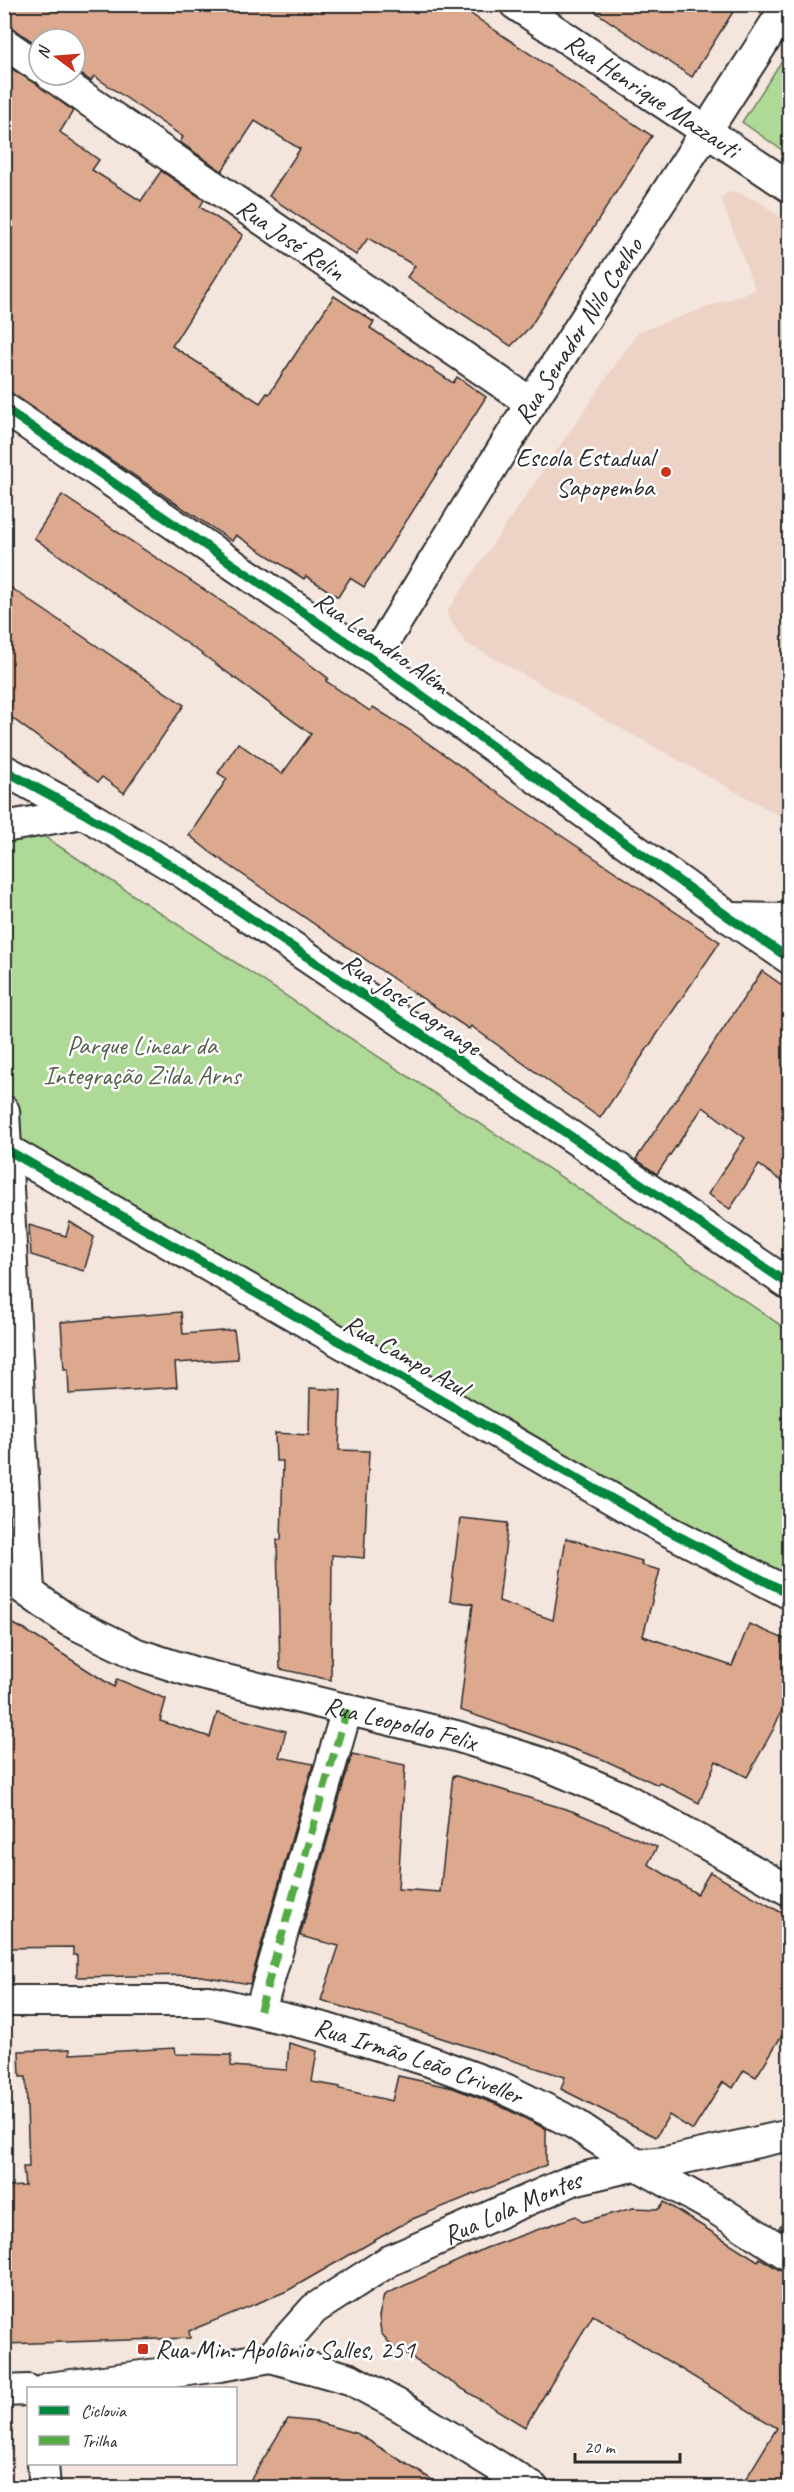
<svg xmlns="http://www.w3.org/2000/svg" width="794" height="2492" viewBox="0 0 794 2492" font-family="Caveat,sans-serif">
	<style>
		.built { fill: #edd3c6 }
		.green { fill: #afd996; stroke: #6d8260; stroke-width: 1.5 }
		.building { fill: #dca98f; stroke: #2b2b2b; stroke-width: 1.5 }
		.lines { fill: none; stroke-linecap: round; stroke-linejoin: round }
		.street-casing { stroke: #2b2b2b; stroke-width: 34 }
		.street { stroke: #fff; stroke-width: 30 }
		.quiet { stroke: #54ab44; stroke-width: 8; stroke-dasharray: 15 8; stroke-linecap: butt }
		.cycleway-casing { stroke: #fff; stroke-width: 13 }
		.cycleway { stroke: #00873e; stroke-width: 9 }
		.poi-dot { fill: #c8321e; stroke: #fff; stroke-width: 2 }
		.labels { text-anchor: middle; stroke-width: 5; stroke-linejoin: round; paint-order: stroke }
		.street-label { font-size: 26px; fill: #2b2b2b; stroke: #fff }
		.poi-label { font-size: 26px; fill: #2b2b2b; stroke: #fff; text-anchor: end }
		.park-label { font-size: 26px; fill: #535f4b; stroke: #fff }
	</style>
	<rect width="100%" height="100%" fill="#f4e5dd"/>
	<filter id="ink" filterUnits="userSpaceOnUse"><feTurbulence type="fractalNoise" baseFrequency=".0167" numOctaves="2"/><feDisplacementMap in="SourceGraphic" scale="12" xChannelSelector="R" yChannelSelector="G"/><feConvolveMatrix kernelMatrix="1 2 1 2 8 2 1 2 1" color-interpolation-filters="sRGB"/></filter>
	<g filter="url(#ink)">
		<path class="built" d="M737,192l21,9 31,22v598l-323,-178 -17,-24 -2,-8 191,-279 117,-42 -34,-91 6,-6z"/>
		<g class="green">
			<path d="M789,50v105l-47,-33z"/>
			<path d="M4,810l636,419 149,102v255l-784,-454z"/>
		</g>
		<g class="building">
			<path d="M4,4h452l196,132 -122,191 -19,19 -104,-69 8,-11 -47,-28 -12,17 -87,-59 31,-47 -45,-28 -33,50 -42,-29 3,-5 -89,-61 -3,5 -16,-11v-31h-36v7l-25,-17 -10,-3z"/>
			<path d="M584,4h154l-46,73z"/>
			<path d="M4,64l33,20 36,27 -13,21 39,28 -7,10 49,31 20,-30 43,29 -4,7 43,28 -71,111 88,57 7,-10 2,1 65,-98 40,26 -4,6 83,55 4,-6 29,20 -122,190 -14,-9 -12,19 -32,-21 -2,3 -68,-44 -4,6 -228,-153z"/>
			<path d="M62,495l195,130 71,53 -2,3 44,30 3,-4 38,24 100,71 209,140 -120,176 -129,-92 -2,3 -55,-36 -204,-141 -21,-17 38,-56 -9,-6 20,-30 44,31 29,-40 -113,-83 -164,-113z"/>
			<path d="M4,583l180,122 -60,88 -22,-16 -4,5 -94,-70z"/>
			<path d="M762,971l27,19v196l-30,-21 -29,44 -22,-15 37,-56 -42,-31 -46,67 -21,-15z"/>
			<path d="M70,1222l24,15 -10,34 -53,-16 -2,-30 37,11z"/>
			<path d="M181,1312l2,22 51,-4 4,29 -63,4 2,24 -108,7 -1,-25h-4l-3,-47z"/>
			<path d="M310,1388l31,2 -2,60 30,1 -5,107 -32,-3 -1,125 -51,-11 -3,-129h4l2,-79h-7l-1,-28 34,2z"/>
			<path d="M460,1518l48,5 -9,78 54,19 13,-82 76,23 -1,4 19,5 -17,66 89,30 17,-42 40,17v52l-15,35 -27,49 -31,-16 -17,42 -40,-21 -1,3 -56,-26 -142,-49 13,-106 -23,-3z"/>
			<path d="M4,1619l21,11 89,57 3,-8 49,20 -6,22 50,16 7,-24 69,18 -7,26 34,7 -63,220 -55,-9 -118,2v-22h-4v-8l-69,1z"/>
			<path d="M352,1754l53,11 -7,124 42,3 13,-117 119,36 85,36 -9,17 49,30 13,-22 79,45v107l-33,53 -12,-7 -11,18 -10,-6 -30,48 -24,-15 -13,22 -95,-48 4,-12 -244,-77 18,-54 -39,-10z"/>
			<path d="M289,2043l28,8 -5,31 28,5v2l52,12 6,-25 55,12 45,17 48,24v36l-136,55 -123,71 -98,40 1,7 -186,6v-157l21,-1 -2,-19h6l-3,-90h-6l-1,-26 51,-2v5l105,-6 1,6 55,1v11l56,4z"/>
			<path d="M664,2202l94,59 2,-3 21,13 8,2v214h-48l36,-59 -184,-113 -68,112 -133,-81 -11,-13 -2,-17 5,-21 102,-47 90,-32 6,6 51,-14 26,1z"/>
			<path d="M789,2212v23l-10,-7z"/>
			<path d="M288,2419l29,3 41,12 86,53h-198z"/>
		</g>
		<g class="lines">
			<g class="street-casing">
				<g id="street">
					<path id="s1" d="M515,4l275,183"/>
					<path d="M4,43l35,24"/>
					<path id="s2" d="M51,75l480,328"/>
					<path d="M4,408l369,252 357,258 60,41"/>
					<path id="s3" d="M373,660l158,-257 257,-399"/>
					<path d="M4,770l79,43 99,59 608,413"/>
					<path d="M4,827l79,-14"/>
					<path d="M730,918l60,1"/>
					<path d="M4,1111l25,480"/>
					<path d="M4,1148l657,379 129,67"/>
					<path id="s4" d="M4,1575l65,46 68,33 56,18 263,64 83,26 85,36 166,93"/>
					<path id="s5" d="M4,2001h205l115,27 105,33 76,28 70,35 62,41 81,45 72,46"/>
					<path d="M260,2011l87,-302"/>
					<path id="s6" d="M271,2357l43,-48 75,-48 184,-81 64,-15 29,-3 124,-27"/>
					<path d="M48,2388l172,-22 51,-9 79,22 50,27 133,82"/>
					<path d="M4,2391l24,-1"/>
					<path d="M43,2464l2,24"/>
				</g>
			</g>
			<use href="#street" class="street"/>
			<path class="quiet" d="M260,2011l87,-302"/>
			<g class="cycleway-casing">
				<g id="cycleway">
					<path d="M4,408l369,252 357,258 60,41"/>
					<path d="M4,770l79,43 99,59 608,413"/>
					<path d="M4,1148l657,379 129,67"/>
				</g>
			</g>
			<use href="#cycleway" class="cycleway"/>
		</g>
	</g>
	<g class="poi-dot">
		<circle cx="666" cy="472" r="6"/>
		<rect x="137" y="2343" width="12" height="12" rx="3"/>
	</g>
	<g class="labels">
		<g class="street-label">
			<text dy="9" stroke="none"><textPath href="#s1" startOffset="165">Rua Henrique Mazzauti</textPath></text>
			<text dy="9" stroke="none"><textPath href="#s2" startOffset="291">Rua José Relin</textPath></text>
			<text dy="9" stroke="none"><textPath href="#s3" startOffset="388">Rua Senador Nilo Coelho</textPath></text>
			<text transform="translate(382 642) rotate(35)" y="9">Rua Leandro Além</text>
			<text transform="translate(412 1004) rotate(34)" y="9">Rua José Lagrange</text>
			<text transform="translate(406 1355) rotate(30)" y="9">Rua Campo Azul</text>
			<text dy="9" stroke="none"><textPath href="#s4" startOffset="428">Rua Leopoldo Felix</textPath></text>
			<text dy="9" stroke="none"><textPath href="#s5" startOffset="423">Rua Irmão Leão Criveller</textPath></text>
			<text dy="9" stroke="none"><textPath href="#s6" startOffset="288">Rua Lola Montes</textPath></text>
		</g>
		<g class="poi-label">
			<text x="654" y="466">Escola Estadual<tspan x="654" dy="30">Sapopemba</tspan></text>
			<text x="155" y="2358" text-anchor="start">Rua Min. Apolônio Salles, 251</text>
		</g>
		<g class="park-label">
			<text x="142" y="1054">Parque Linear da<tspan x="142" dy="30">Integração Zilda Arns</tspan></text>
		</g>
	</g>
	<rect width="794" height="2492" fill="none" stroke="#fff" stroke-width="24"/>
	<rect x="12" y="12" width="770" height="2468" fill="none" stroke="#2b2b2b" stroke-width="2" filter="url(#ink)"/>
	<rect x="27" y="2387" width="210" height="78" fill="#ffffff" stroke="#aaaaaa" stroke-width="1.5"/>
	<rect x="39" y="2406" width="30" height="9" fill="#00873e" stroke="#aaaaaa" stroke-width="1.5"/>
	<text x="81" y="2417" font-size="18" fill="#2b2b2b">Ciclovia</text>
	<rect x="39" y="2436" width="30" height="9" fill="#54ab44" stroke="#aaaaaa" stroke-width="1.5"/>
	<text x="81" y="2447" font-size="18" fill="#2b2b2b">Trilha</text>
	<g transform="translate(57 57) rotate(286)"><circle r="28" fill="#ffffff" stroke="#aaaaaa" stroke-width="1.5"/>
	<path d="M0-4.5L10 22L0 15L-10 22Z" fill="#c8321e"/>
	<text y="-9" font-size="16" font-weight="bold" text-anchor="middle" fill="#2b2b2b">N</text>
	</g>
	<path d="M575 2453v9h105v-9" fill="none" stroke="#2b2b2b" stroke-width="3"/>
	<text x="584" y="2453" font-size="18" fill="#2b2b2b" stroke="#ffffff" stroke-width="4.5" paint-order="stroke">20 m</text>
</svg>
